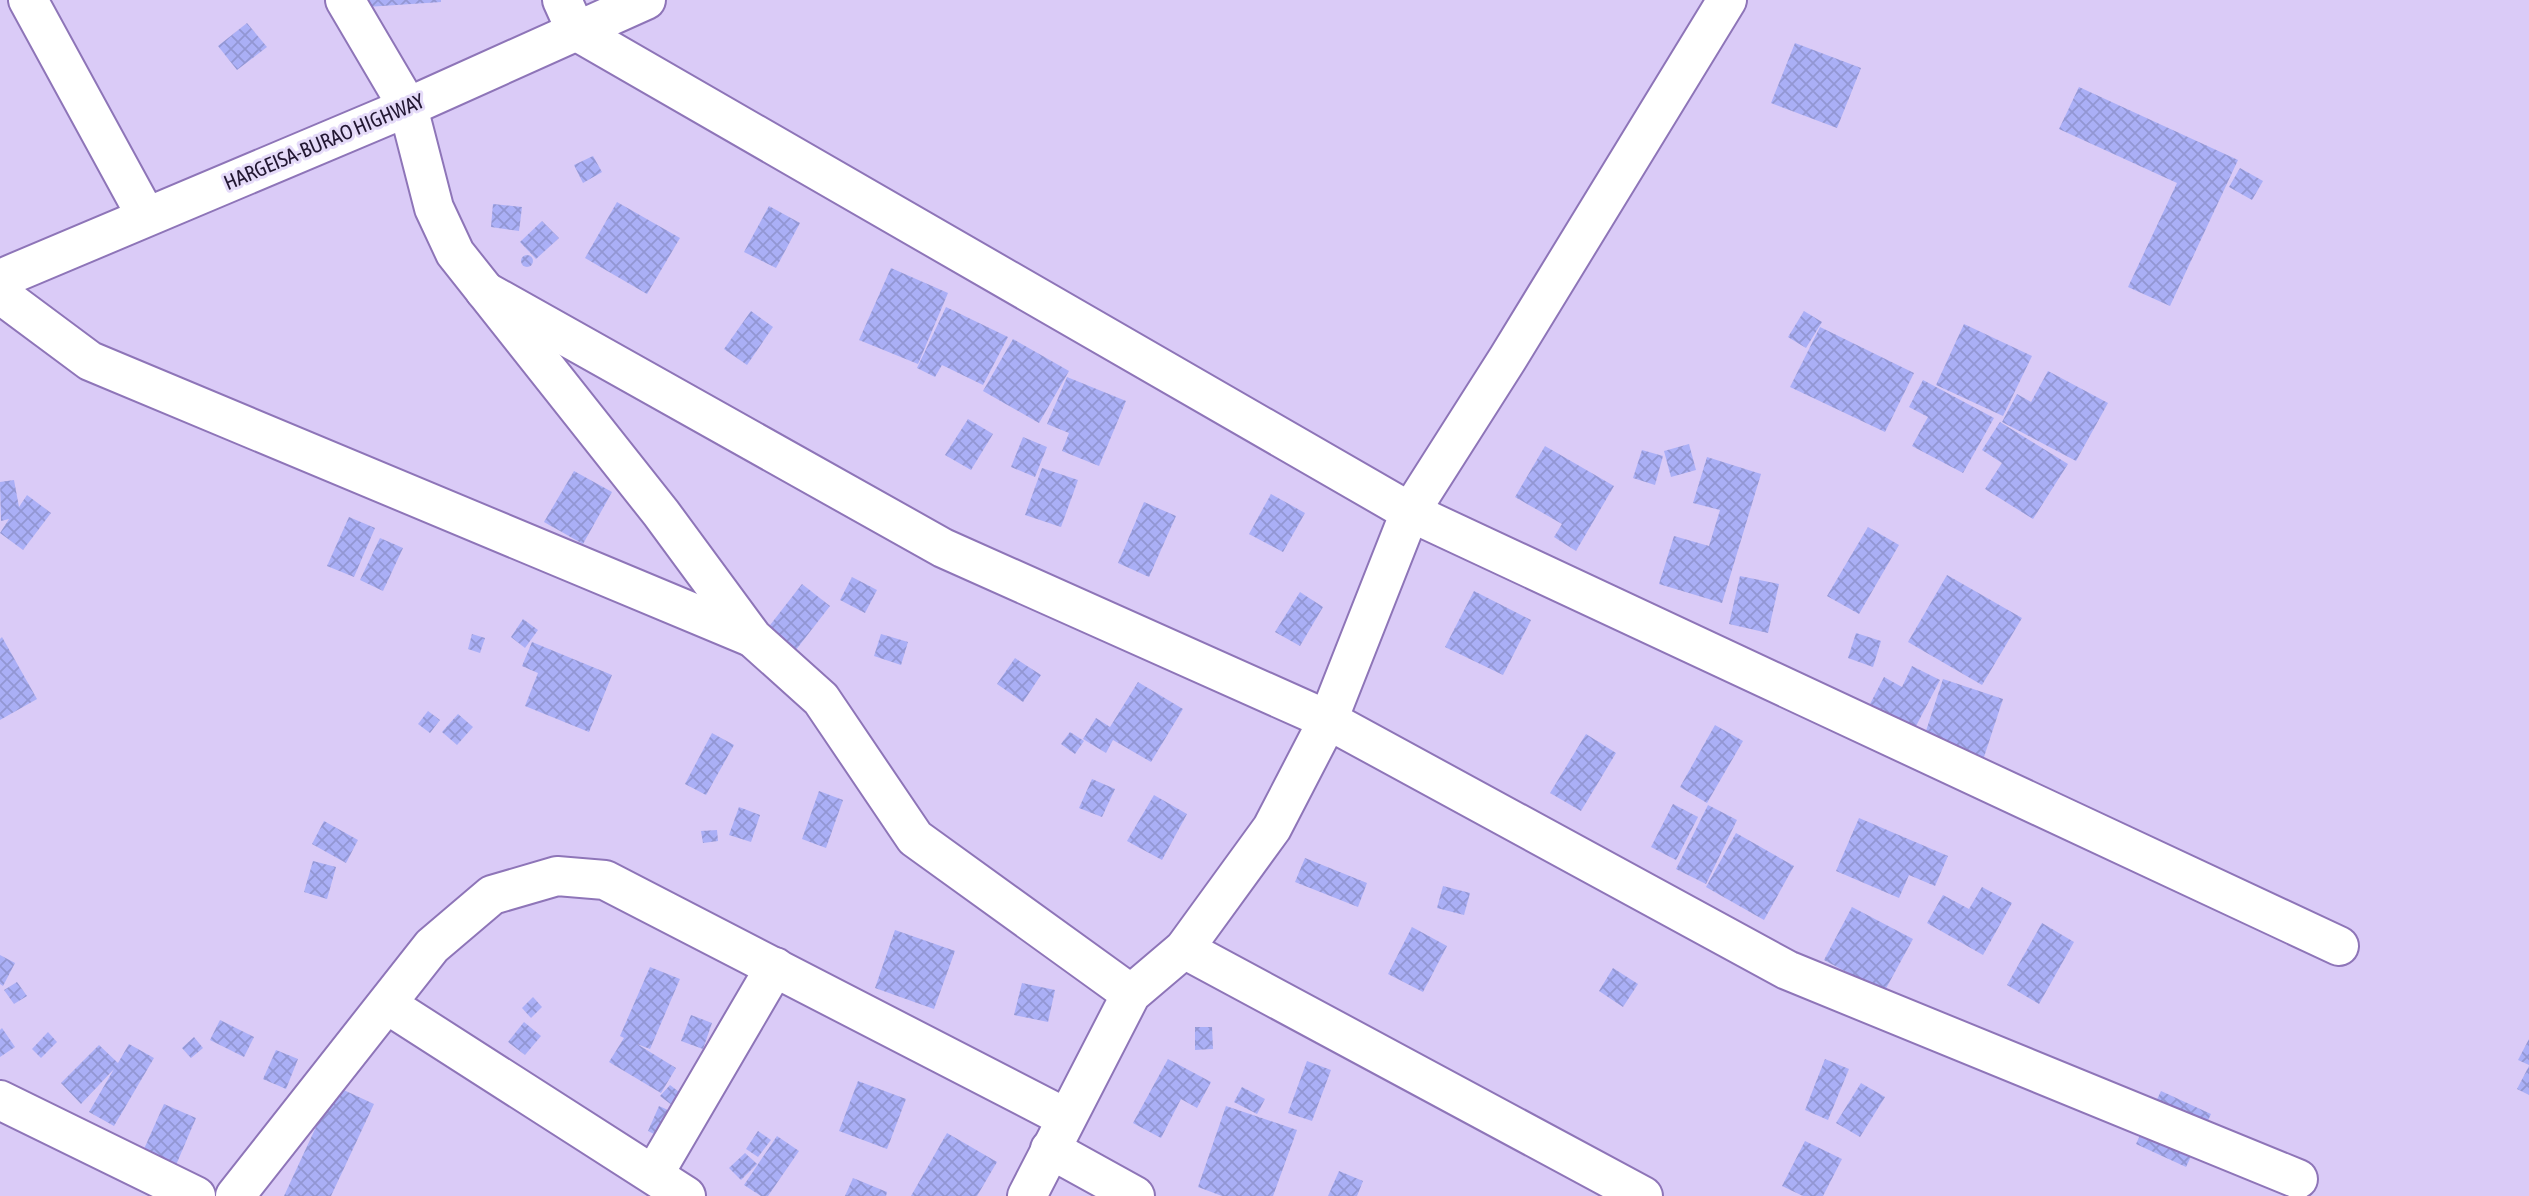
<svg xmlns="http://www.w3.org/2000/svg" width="2529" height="1196" viewBox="0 0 2529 1196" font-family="'Asap Condensed',sans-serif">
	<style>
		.building { fill: url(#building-cross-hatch) }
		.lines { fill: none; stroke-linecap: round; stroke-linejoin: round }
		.minor-casing { stroke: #8e75b8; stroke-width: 42 }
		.trunk-casing { stroke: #8e75b8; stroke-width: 42 }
		.minor { stroke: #fff; stroke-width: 38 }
		.trunk { stroke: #fff; stroke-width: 38 }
		.labels { text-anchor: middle; stroke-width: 6; stroke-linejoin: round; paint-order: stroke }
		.street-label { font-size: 21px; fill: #221732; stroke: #e5dbf9 }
	</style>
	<defs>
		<pattern id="building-cross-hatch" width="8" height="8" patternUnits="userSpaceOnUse" patternTransform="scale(1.75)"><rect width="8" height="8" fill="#aaaff6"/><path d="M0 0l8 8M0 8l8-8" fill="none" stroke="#9296d3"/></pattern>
	</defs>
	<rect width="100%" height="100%" fill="#dacbf7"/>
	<g class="building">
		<path d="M352,0h89v2l-89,6z"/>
		<path d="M247,23l20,24 -30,23 -19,-24z"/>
		<path d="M1795,43l66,25 -24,60 -66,-25z"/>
		<path d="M2079,87l159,73 -68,146 -42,-19 49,-104 -118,-54z"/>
		<path d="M593,156l9,16 -19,11 -9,-18z"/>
		<path d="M2240,168l23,13 -11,19 -23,-13z"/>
		<path d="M617,202l63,36 -33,56 -62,-36z"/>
		<path d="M493,204l29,3 -3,24 -28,-4z"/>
		<path d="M769,206l31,17 -24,45 -32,-16z"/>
		<path d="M542,221l17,17 -23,21 -16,-17z"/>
		<circle cx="527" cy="261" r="6"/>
		<path d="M891,268l57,25 -30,71 -59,-24z"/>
		<path d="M946,307l62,30 -25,48 -41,-20 -7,12 -18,-9z"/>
		<path d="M751,311l22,16 -26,38 -23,-16z"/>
		<path d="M1804,311l18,11 -16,26 -18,-11z"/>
		<path d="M1964,324l68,32 -29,60 -67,-31z"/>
		<path d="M1820,327l94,46 -29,59 -95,-45z"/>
		<path d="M1013,339l56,32 -30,52 -56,-32z"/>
		<path d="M2048,371l60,32 -32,58 -74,-39 15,-28 14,8z"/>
		<path d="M1067,377l59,24 -27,65 -37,-15 7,-18 -22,-9z"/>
		<path d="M1923,380l71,38 -31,55 -51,-27 16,-29 -19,-10z"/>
		<path d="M968,419l25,15 -22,36 -26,-15z"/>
		<path d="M2000,422l68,42 -35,55 -48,-30 17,-26 -20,-13z"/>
		<path d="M1023,437l24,10 -12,30 -24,-10z"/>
		<path d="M1689,444l7,26 -25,7 -7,-26z"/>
		<path d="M1545,446l69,40 -38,65 -22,-14 8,-13 -47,-27z"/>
		<path d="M1642,450l21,6 -8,29 -22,-7z"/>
		<path d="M1707,457l54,17 -39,129 -63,-19 15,-48 35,10 11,-36 -27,-7z"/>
		<path d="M1042,468l36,12 -17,47 -36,-12z"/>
		<path d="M574,471l38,21 -29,52 -39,-22z"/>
		<path d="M14,480l5,27 8,-12 24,18 -28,37 -23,-17 9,-14 -8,2 -1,-39z"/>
		<path d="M1271,494l34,19 -22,39 -34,-18z"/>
		<path d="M1144,502l32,14 -27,61 -31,-14z"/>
		<path d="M349,517l26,11 -21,49 -27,-11z"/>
		<path d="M1868,527l31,18 -40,69 -32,-18z"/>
		<path d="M380,538l23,10 -20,43 -23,-11z"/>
		<path d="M1947,575l75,43 -40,67 -74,-43z"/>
		<path d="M1740,576l39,8 -11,49 -39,-9z"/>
		<path d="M852,577l25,13 -12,23 -25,-13z"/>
		<path d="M802,584l28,22 -42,54 -28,-22z"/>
		<path d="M1474,591l57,29 -28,55 -58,-28z"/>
		<path d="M1300,592l23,15 -23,39 -25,-14z"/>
		<path d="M523,619l15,11 -13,18 -14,-11z"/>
		<path d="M1856,633l25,8 -8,26 -25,-9z"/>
		<path d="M472,634l13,4 -5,15 -12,-4z"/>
		<path d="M881,634l27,8 -7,23 -27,-9z"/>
		<path d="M2,637l35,62 -37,21v-81z"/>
		<path d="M532,642l80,33 -23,57 -64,-26 13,-33 -16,-7z"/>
		<path d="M1015,658l26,17 -18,27 -26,-18z"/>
		<path d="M1912,666l28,14 -25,48 -45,-24 14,-27 18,10z"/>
		<path d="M1943,679l60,20 -21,64 -60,-20z"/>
		<path d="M1138,682l45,27 -32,53 -38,-22 -7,13 -23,-14 13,-21 14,9z"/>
		<path d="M428,711l12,9 -10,13 -12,-9z"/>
		<path d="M458,714l15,13 -16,18 -15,-13z"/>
		<path d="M1715,725l28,16 -36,62 -27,-16z"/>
		<path d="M1070,732l14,9 -9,13 -14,-10z"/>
		<path d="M712,733l22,12 -28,50 -21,-11z"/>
		<path d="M1586,734l30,19 -35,58 -31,-18z"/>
		<path d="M1092,779l23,10 -13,28 -23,-9z"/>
		<path d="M819,791l24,9 -17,48 -24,-9z"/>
		<path d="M1154,795l33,19 -25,46 -35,-19z"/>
		<path d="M1673,804l25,13 -22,43 -25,-13z"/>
		<path d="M1708,805l29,15 -31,64 -30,-15z"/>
		<path d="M739,807l21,8 -9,27 -22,-7z"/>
		<path d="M1859,818l89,38 -13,30 -26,-11 -10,23 -63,-27z"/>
		<path d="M324,821l34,19 -12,23 -34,-19z"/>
		<path d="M717,830l1,11 -15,2 -2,-12z"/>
		<path d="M1736,833l58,33 -30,54 -58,-33z"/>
		<path d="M1305,858l62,25 -9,24 -63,-25z"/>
		<path d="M313,861l23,6 -9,32 -23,-7z"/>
		<path d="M1443,886l27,7 -6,22 -27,-7z"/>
		<path d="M1982,887l30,16 -29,52 -56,-32 16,-28 26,14z"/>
		<path d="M1852,907l61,32 -29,53 -60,-32z"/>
		<path d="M2042,923l32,19 -35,62 -32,-19z"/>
		<path d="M1412,927l35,19 -24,46 -35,-18z"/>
		<path d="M895,930l60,21 -21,58 -59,-21z"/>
		<path d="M0,955l15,8 -12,23 -3,-2z"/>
		<path d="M650,967l30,12 -30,70 -13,-5 39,24 -15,25 -52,-31 15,-24 -4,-2z"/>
		<path d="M1613,968l25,16 -15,23 -24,-16z"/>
		<path d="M17,982l10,14 -13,8 -10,-14z"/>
		<path d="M1022,983l33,7 -7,32 -34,-7z"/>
		<path d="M533,997l9,10 -11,11 -9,-10z"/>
		<path d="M691,1015l21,8 -9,26 -22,-8z"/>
		<path d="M220,1020l34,17 -10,20 -34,-17z"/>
		<path d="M524,1022l17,14 -16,19 -17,-13z"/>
		<path d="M1195,1027h17l1,22 -18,1z"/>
		<path d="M2,1028l13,19 -15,10v-27z"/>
		<path d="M48,1032l9,10 -16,16 -9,-9z"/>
		<path d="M194,1037l9,11 -12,10 -9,-10z"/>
		<path d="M2529,1039v26l-11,-5z"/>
		<path d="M129,1044l25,14 -40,68 -25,-14 25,-43 -33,35 -20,-21 38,-38 19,18z"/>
		<path d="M276,1050l22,9 -12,30 -23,-10z"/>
		<path d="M1168,1059l43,23 -14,26 -16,-9 -20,39 -28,-15z"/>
		<path d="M1825,1059l24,10 -21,51 -23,-10z"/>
		<path d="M1307,1061l24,9 -19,51 -24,-8z"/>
		<path d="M2529,1066v29l-12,-6z"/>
		<path d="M858,1081l48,18 -19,50 -48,-18z"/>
		<path d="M1861,1083l24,14 -25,40 -24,-14z"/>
		<path d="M670,1085l13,10 -10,11 -13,-10z"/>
		<path d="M335,1086l39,18 -43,92h-47z"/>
		<path d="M1242,1087l23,12 -8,15 -23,-12z"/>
		<path d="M2161,1091l50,23 -25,53 -50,-23z"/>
		<path d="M164,1104l32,14 -23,54 -33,-14z"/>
		<path d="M659,1106l29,13 -12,26 -28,-14z"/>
		<path d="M1226,1106l71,24 -24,66h-51l-24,-9z"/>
		<path d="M758,1131l13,9 -13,17 -12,-8z"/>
		<path d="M947,1133l50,29 -20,34h-66z"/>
		<path d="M777,1136l22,15 -31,45h-7l-17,-11z"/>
		<path d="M1805,1141l37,18 -19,37h-20l-21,-10z"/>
		<path d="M745,1153l12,11 -16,16 -12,-12z"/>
		<path d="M1339,1171l24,10 -6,15h-29z"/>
		<path d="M853,1178l34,14 -1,4h-41z"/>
	</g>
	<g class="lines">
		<g class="minor-casing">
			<g id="minor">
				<path d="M28,0l118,216"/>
				<path d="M345,0l63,107 26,101 21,45 206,260 92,125 68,61 94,139 216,156"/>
				<path d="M562,0l14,31 834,481 929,434"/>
				<path d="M485,291l458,257 385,172 459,250 511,209"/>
				<path d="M0,294l90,67 661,276"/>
				<path d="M1184,949l459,247"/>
				<path d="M388,1005l298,191"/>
				<path d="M0,1100l196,96"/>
				<path d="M1050,1149l85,47"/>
				<path d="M654,1174l121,-207"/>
				<path d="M235,1196l197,-250 60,-51 65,-19 48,4 461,238"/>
				<path d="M1027,1196l104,-202 53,-45 88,-121 56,-108 82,-208 98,-154 219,-358"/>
			</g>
		</g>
		<g class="trunk-casing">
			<path id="trunk" d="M0,279l408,-172 238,-107"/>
		</g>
		<use href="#minor" class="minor"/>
		<use href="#trunk" class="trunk"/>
	</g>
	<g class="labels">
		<g class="street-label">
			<text transform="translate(324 142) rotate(-23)" y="7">HARGEISA-BURAO HIGHWAY</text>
		</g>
	</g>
</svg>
